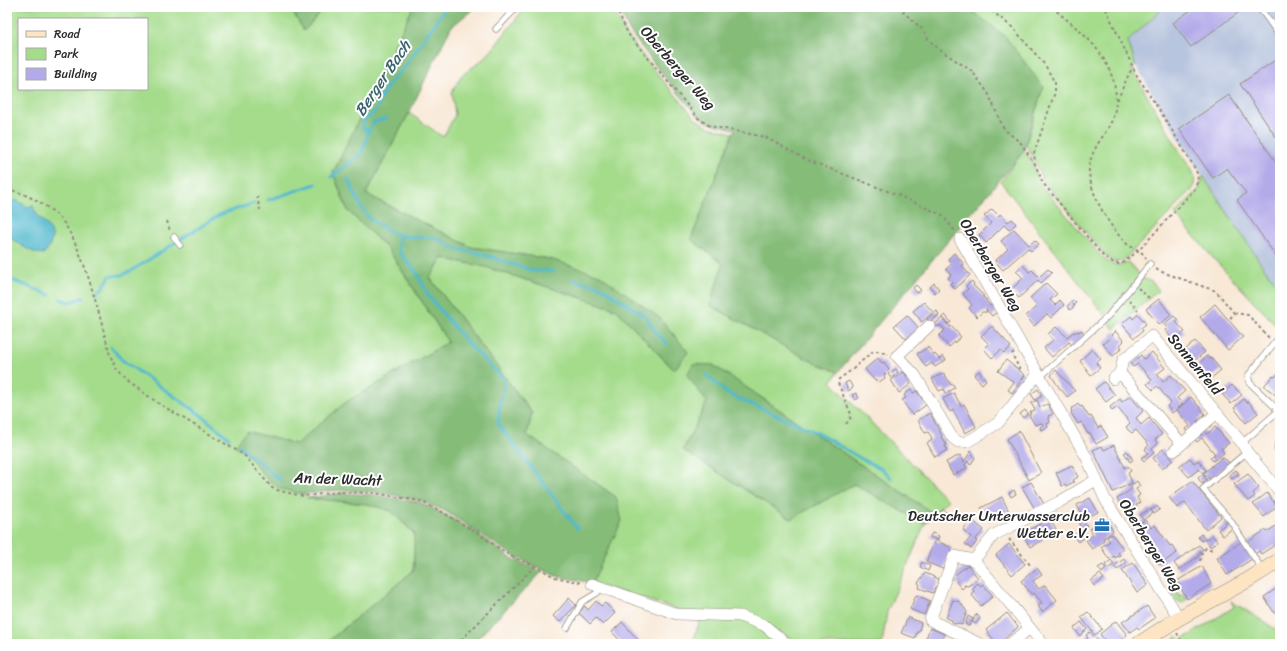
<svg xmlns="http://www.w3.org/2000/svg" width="1287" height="651" viewBox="0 0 1287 651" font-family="Sriracha,sans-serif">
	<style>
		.industrial { fill: #b8c5de }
		.green { fill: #a5dc8c; stroke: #68845c; fill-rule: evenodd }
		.forest { fill: #84bc78; stroke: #587452 }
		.water { fill: #4fb8cd; stroke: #3d727c }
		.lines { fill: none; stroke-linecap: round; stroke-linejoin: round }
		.stream { stroke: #4fb8cd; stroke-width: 3 }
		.building { fill: #b3aae9 }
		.lane-casing { stroke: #928a80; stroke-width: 7 }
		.street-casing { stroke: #928a80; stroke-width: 12 }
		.secondary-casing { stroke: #928a80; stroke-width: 16 }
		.path { stroke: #928a80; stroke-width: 2; stroke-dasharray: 3 3; stroke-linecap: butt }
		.lane { stroke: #fff; stroke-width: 5.5 }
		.street { stroke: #fff; stroke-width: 11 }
		.secondary { stroke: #fde5c4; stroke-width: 15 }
		.labels { text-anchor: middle; stroke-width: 4; stroke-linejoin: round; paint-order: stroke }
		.street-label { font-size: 15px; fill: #2b2b2b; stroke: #fff }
		.poi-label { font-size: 15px; fill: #2b2b2b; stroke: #fff; text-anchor: end }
		.water-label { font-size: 16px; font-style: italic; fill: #39636c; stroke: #fff }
	</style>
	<rect width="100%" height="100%" fill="#fff"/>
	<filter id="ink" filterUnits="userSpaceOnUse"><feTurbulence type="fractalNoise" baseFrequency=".025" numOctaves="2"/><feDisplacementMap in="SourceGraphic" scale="8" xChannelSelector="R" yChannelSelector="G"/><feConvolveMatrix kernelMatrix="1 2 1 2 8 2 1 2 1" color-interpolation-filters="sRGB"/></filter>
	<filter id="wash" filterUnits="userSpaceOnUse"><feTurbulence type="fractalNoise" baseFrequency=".012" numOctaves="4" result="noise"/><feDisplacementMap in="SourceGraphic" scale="16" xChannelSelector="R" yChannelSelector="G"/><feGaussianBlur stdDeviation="0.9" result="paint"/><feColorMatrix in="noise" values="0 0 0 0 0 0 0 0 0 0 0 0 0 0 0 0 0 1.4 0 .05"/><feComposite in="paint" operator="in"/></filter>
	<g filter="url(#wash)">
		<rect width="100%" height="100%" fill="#f8e8d5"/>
		<path class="industrial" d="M1164,7h116v280l-16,-19 -76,-115 -52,-87 -8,-25z"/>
		<g class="green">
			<path d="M7,7h283l14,24 21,-24h88l-80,166 15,38 40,38 60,93 -103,61 -49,41 -48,11 17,22 15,12 25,5 2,4 60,6 25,7 23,24 -2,36 -88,73h-318zM19,19h128v70h-128z"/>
			<path d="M527,7h85l15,28 33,42 36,42 13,8 24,6 -42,106 32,25 -13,41 99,55 29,12 -7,10 117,118 -14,14 -221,-149 -6,37 -24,48 108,69 63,-35 71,40 -38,88 -5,32h-92l-24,-20 -74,-10 -100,-31 24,-86 -89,-62 5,-22 -102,-135 12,-20 44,9 130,42 58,61 14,-18 -138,-93 -79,-12 -105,-53 43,-81 34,24 12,-22 -3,-23 9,-16 21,-16 10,-10 31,-40z"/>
			<path d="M967,7h197l-36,34 8,25 -5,2 49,84 11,16 4,10 -2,11 -70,72 -9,1 -9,-7 -61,-73 -8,-19 -10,-18 17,-58z"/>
			<path d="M1024,150l8,12 9,23 61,72c10,7 15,11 26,5l12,13 -35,41 -104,-134z"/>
			<path d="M1203,176l61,92 16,19v31l-5,6 -62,-66 -38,-44 24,-25z"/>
			<path d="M1142,278l10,4 7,8 -45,39 -7,-9z"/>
			<path d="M1178,582l2,4 -4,3 4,7 4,-2 3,5 -5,4 -6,-3 -8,-10z"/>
			<path d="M1231,601l49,31v12h-113l11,-8 2,5 54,-34z"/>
			<path d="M701,617l38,1 24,8 22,18h-93z"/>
		</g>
		<g class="forest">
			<path d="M290,7h35l-21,24z"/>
			<path d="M413,7h63l-25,20 -42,86 -43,81 105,53 79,12 50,16 60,43 28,34 -14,18 -58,-61 -130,-42 -44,-9 -12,20 102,135 -5,22 89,62 6,24 -30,62 -36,-7 -42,-20 -38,-25 -31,-20 -25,-11 -45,-8 -36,-2 -34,4 -25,-5 -15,-12 -17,-22 -13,-10 12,-14 49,13 49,-41 103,-61 -60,-93 -40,-38 -15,-38z"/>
			<path d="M618,7h349l38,29 38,51 -20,65 -185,220 -29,-12 -99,-55 13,-41 -32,-25 44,-110 -24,-5 -12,-7 -36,-42 -33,-43z"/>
			<path d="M693,364l20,1 221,149 -9,10 -71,-40 -63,35 -108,-69 24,-48 -20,-27z"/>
			<path d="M341,493l33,2 45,7 25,12 32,19 35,25 31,14 -70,72h-147l89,-74v-37l-23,-22 -24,-7 -60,-6z"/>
		</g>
		<path class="water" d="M7,199l11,2 10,6 5,-2c4,20 33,22 11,49 -14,0 -25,-11 -37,-18z"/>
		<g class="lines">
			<g class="stream">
				<path d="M368,132l6,-10 12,-3"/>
				<path d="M331,177l29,-22 6,-14 2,-9 -5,-4v-7c17,-12 12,-11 20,-28 5,-9 14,-18 21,-25l42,-61"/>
				<path d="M348,179l14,30 8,10 23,14 9,3 34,2 20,11 22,4 56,18h20"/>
				<path d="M268,200l48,-16"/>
				<path d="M402,236l-4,8 1,7 18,22 11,22 40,49 34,33 3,10 -5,16 -2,21 79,104"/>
				<path d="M7,278l43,17"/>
				<path d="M573,280l27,6 45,30 13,19 10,9"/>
				<path d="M97,292l6,-4 7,-12 12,-1 9,-4 88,-56 35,-12"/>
				<path d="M60,299l10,3 14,-5"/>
				<path d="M111,347l11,13 79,55 28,23"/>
				<path d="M706,375l22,19 90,39 42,25 22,11 9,9"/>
				<path d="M240,446l40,34"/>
			</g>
		</g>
		<g id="blocks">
			<g class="building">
				<path d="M1195,7h51l-55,40 -18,-24z"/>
				<path d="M1280,57v81l-2,2 -38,-56z"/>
				<path d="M1229,95l51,73v94l-43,-62 9,-7 -11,-14 -8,-11 -14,10 -34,-49z"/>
				<path d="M992,209l7,7 1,-2 8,8 4,-3 4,5 -7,6 -5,-5 -18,18 -7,-8 12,-12 -7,-7z"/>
				<path d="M1014,229l15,16 6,-5 4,4 -8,7 -3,-3 -25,22 -8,-9 13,-12 -7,-8z"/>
				<path d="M954,253l10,11 -2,2 8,9 -15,14 -5,-5 2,-2 -4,-4 3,-3 -5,-6 6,-5 -4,-5z"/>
				<path d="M1023,265l6,7 3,-2 7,7 9,-8 4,4 -11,10 -3,-3 -19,18 -8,-8 12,-12 -7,-7z"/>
				<path d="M972,281l2,3 -1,1 11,11 -2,1 4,2 1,3 3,4 2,-1 6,6 -6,5 -6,-7 1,3h-5l-5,5 -8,-9 3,-3 -9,-11 5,-5 -2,-3z"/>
				<path d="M934,283l5,6 -4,4 -5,-6z"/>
				<path d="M1046,283l11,11 -7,6 5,5 5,-5 4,5 -13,13 -4,-4 -13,12 -8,-10 11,-10 -7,-8z"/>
				<path d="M916,285l5,5 -4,3 -4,-5z"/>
				<path d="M1159,299l12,16 -12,10 -13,-16z"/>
				<path d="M1074,300l2,3 -3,2 2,1 -5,4 -3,-4z"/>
				<path d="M924,302l9,10 -11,10 -9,-11z"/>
				<path d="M1215,304l28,33 -15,13 -28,-33z"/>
				<path d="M937,311l2,4 -9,7 -3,-3z"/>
				<path d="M1138,314l8,10 -5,4 2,3 -9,7 -12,-14 9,-8 2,3z"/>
				<path d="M907,315l12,13 -13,11 -12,-13z"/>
				<path d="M945,315l6,7 -3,2 -6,-7z"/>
				<path d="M1174,316l4,4 -2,2 9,10 -11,9 -9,-11 2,-2 -3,-4z"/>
				<path d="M942,318l8,9 1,-1 10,11 -12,10 -10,-11 6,-6 -5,-5 -2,2 -3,-3z"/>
				<path d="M992,326l19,21 -7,6 -3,-3 -9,8 -8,-9 5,-5 -8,-8z"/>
				<path d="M1056,327l11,10 5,-4 2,-1 1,1 2,-2 2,1 2,-2 3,3 -2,3 1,1 -10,9 -4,-4 -17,15 -8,-9 9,-8 -5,-6z"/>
				<path d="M1115,331l9,10 -4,4 2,3 -9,8 -10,-12 9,-8 -1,-1z"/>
				<path d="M1195,341l10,11 -11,9 -9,-11z"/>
				<path d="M928,347l6,8 1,-1 4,5 4,-3 3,4 -11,7 -3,-4 -6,4 -9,-13z"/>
				<path d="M1092,349l9,10 -5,4 4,5 -9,7 -11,-14z"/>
				<path d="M1152,352l13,16 -8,6 6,8 8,-7 14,16 -8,7 6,6 -11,9 -5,-7 4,-3 -14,-17 -4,4 -6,-6 5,-4 -14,-16 -5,3 -2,-3 10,-9 3,4z"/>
				<path d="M1207,356l3,3 1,-1 10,12 -11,9 -13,-14z"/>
				<path d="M878,358l4,5 2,-1 5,8 -5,5 1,3 -6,4 -2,-2 -2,1 -10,-12z"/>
				<path d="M1006,360l19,15 -13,18 -4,-3 6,-8 -16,-11z"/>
				<path d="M896,369l2,4 -7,5 -3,-4z"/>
				<path d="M1056,370l19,21 -8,6 -6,-8h-1l-9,-14z"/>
				<path d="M979,371l7,9 -4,4 -8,-9z"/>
				<path d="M1280,371v22l-3,3 -13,-10 9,-10 2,1z"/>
				<path d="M904,372l7,12 -12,9 -8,-13z"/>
				<path d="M944,373l7,12 2,-1 2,4 -9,5 -2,-4 -5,2 -7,-12z"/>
				<path d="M849,381l4,7 -5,3 -3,-8z"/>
				<path d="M1104,382l11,13 -9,7 -11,-13z"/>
				<path d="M1232,385l10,10 -11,9 -9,-10z"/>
				<path d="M1038,389l4,7 -7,4 -4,-6z"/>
				<path d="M911,390l2,3 4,-2 9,14 -14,10 -10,-15 4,-2 -2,-3z"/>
				<path d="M856,393l3,5 -4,2 -3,-5z"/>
				<path d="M954,393l7,13 3,-2 12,23 -11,6 -12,-23 -3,2 -7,-13z"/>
				<path d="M1130,396l13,15 -7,7 5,7 8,-7 13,16 -7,6 3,4 -6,5 2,4 -10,8 -3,-3 7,-5 -3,-4 4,-4 -13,-15 -4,3 -4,-3 -2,-3 4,-4 -13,-16 -5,4 -2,-4 10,-8 2,3z"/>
				<path d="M1191,397l14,17 -8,7 2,3 -10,9 -3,-4 4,-3 -13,-16z"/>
				<path d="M1244,399l3,4 1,-2 10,12 -12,10 -12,-15z"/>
				<path d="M1037,400l3,7 8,-3 5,10 -5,2 2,6 -3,2 1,3 -7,3 -1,-3 3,-2 -1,-2 -7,2 -6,-10 2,-1 -1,-2 5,-2 -4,-7z"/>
				<path d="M1078,404l2,3 2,-1 7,11 2,-1 7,12 3,-2 7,11 -12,7 -6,-11 -2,1 -7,-12 -3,2 -7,-11 1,-1 -1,-3z"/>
				<path d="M1025,410l3,4 -5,4 -3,-4z"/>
				<path d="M930,413l12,23 -1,1 6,8h-2l2,5 -12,7 -8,-14 5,-3 -1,-4 -3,-4 -3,1 -7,-13z"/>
				<path d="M1215,427l14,16 -8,6 3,4 -11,8 -3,-3 5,-4 -13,-16 -5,4 -3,-3 10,-9 3,4z"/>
				<path d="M1019,431l22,42 -12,7 -22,-41z"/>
				<path d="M1280,439v16l-6,-5 1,-7z"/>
				<path d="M1114,445l11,23 3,-2 3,5 -3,2 4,10 -19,9 -20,-42 9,-4 2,4z"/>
				<path d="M1163,449l10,11 -11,9 -9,-11z"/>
				<path d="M971,451l4,7 -5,7 -2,-4 -3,4 2,3 -14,7 -7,-13 14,-7 4,7z"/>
				<path d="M1127,451l6,9 -3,2 -5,-8 -1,-1z"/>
				<path d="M1222,457l8,6 -20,16 -7,-5z"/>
				<path d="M1190,458l4,5 4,-3 8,10 -3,3 -4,-4 -10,8 -10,-11z"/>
				<path d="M1072,465l6,12 -5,3 1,2 -8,4 -1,-2 -3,2 -6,-13z"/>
				<path d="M1236,470l3,4 -7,5 -3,-4z"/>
				<path d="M1202,474l5,6 -5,4 -4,-6z"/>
				<path d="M1248,474l11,14 -6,5 2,3 -7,5 -14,-17z"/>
				<path d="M1137,481l3,5 -4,3 4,6 -3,2 3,6 -4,2 1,2 -10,7 -10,-15 15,-10 -2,-3z"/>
				<path d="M1192,481l29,36 -15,13 -21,-28 -8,6 -8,-11z"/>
				<path d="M1031,482l13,22 -9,5 -13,-22z"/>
				<path d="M1014,490l2,4 -5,3 -2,-4z"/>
				<path d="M1267,493l10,13 -13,11 -11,-13z"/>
				<path d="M1002,497l8,17 -13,4 -3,-5 -8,4 -5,-9z"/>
				<path d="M1090,498l8,14 -14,7 -7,-14z"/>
				<path d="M1157,506l3,4 -6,4 -3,-4z"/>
				<path d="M943,509l3,3 -6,8 -4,-3z"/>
				<path d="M1150,509l3,4 -10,7 -3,-5z"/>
				<path d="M971,519l13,11 -9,10 2,1 -6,8 -6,-5 6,-7 -8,-7z"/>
				<path d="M1050,519l6,11 -15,8 2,2 -13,7 -8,-14z"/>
				<path d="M1103,519l5,8 2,-1 3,5 -10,8 1,2 -12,8 -6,-9 7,-5 -4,-6z"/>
				<path d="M1145,520l6,8 4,-3 15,21 2,-1 5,8 -18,12 -8,-12 5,-4 -8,-13 -6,4 -8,-13z"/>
				<path d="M1084,521l3,5 -5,4 -3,-6z"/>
				<path d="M1228,522l5,6 -10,8 -5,-6z"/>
				<path d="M1280,523v21l-4,2 -1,-1 -14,9 -2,-3 -4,3 -8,-11 18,-13 2,2z"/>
				<path d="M1082,530l5,6 -9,6 -5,-6z"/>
				<path d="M932,533l7,3 -1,4 -8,-3z"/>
				<path d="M1112,534l11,15 -5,4 2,2 -5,3 -1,-2 -5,3 -8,-12 9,-6 -3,-4z"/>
				<path d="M1201,534l4,5 -4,2 -3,-4z"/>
				<path d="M1212,535l5,6 -6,6 -6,-7z"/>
				<path d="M935,540l17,8 -9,21 -17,-7z"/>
				<path d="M1241,542l11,17 -25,16 -10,-17z"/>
				<path d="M1009,544l16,20 -13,11 -16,-20z"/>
				<path d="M1199,545l4,4 -5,5 1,2 -20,14 -5,-7z"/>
				<path d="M1124,559l2,4 -9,7 -3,-4z"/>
				<path d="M1111,560l3,4 -6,5 -3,-4z"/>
				<path d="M922,562l8,4 -2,5 -8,-4z"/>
				<path d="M1133,563l15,22 -11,8 -15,-23z"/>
				<path d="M968,565l10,13 -10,8 -4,-1 1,1 -3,3 -6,-7 3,-2 -4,-5z"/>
				<path d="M1103,565l3,4 -4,4 -4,-5z"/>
				<path d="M1202,566l9,18 -24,15 -10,-18z"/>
				<path d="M1037,568l5,7 -9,6 6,8 6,-4 12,15 -15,12 -4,-6 4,-3 -8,-10 -2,2 -11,-14z"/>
				<path d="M925,573l14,6 -2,7 -2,1 -2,6 -14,-5 1,-3 -2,-2z"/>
				<path d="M1100,574l4,5 -10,7 -3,-5z"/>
				<path d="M978,583l3,3 2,-2 10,12 -12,10 -10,-12 3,-3 -2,-2z"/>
				<path d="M1280,586v25l-5,3 -11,-17z"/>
				<path d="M916,595l14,6 -6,14 -14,-6z"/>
				<path d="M569,598l7,7 -16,17 -7,-6z"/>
				<path d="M953,600l7,2 7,10 -5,13 -5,-2 -2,1 -3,-2v-2l-6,-2z"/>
				<path d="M596,601l5,5 4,-3 10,10 -12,12 -7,-7 -6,6 -11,-11 6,-7 3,4z"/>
				<path d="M1147,606l8,12 -16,11 -2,-2 -7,5 -8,-10z"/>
				<path d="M1088,612l14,17 -7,6 -14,-18z"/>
				<path d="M1007,613l11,14 -16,14h-2l-3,3 -11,-14z"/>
				<path d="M976,614l4,4 -4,6 -4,-2z"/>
				<path d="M968,616l5,3 -4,7 -4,-2z"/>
				<path d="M908,617l13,6 -2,8 -2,1 -2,6 -14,-5z"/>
				<path d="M1116,621l11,14 -12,9h-7l-8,-10z"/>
				<path d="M622,622l18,20 -2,2h-15l-11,-12z"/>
				<path d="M1081,622l6,7 -7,7 -6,-8z"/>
				<path d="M930,628l14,6 -3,7 5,1 -1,2h-13l-7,-3z"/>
				<path d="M1090,632l11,12h-19l6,-6 -2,-3z"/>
				<path d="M951,639l13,5h-15z"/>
			</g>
		</g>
	</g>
	<g filter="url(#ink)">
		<use href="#blocks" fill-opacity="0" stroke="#928a80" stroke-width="1"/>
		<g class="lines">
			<g class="lane-casing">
				<g id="lane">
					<path d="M1259,7l21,29"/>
					<path d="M496,29l21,-22"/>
					<path d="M174,237l6,8"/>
					<path d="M1040,377l68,-61 42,-52"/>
					<path d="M1242,443l34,-30v-5l-26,-25 -2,-7 32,-40"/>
					<path d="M1247,452l-44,37 27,31 33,51"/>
					<path d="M567,628l15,-26 15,-9 3,-6"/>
				</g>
			</g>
			<g class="street-casing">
				<g id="street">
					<path d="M960,239l127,219 18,41 74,119"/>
					<path d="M929,326l-32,30 18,19 37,62 6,5h9l31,-19 40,-49"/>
					<path d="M1120,373l62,71"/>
					<path d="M1113,379l7,-6 3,-13 29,-24 90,107 5,9 33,40"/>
					<path d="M1174,451l43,-38"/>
					<path d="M974,560l69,84"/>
					<path d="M592,584l85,30 63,2 24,9 23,19"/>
					<path d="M980,644l-50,-24 24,-64 20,4 20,-25 65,-33 37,-22"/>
					<path d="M1010,644l20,-16"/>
				</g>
			</g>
			<g class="secondary-casing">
				<path id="secondary" d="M1139,644l40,-26 69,-38 32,-20"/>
			</g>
			<g class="path">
				<path d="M616,7l12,27 70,84 12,8 55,11 40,22 95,37 42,19 13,16"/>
				<path d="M898,7l25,23 6,10 11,10 32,21 16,22 14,32 3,5 16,13 13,20"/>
				<path d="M987,7l26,21 32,37 10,18v9l-21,61 1,11 8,19 60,73 9,6 6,2 5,-1 16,-13 55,-60 3,-7 1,-8 -5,-10 -26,-43 -31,-48 -31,-67"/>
				<path d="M1052,7c11,10 22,18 32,28 25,23 43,61 24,93 -8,13 -20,28 -19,44 2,24 21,56 38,72 4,3 7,4 11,6 3,1 6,5 8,8"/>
				<path d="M1117,100c6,-11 9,-22 16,-33"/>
				<path d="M7,189c17,4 35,13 49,25 26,23 44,105 54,141l7,15 10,11 31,22 86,52 28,33 8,3 23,5 37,-4 35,1 45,8 24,12 32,19 36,25 23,9 20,11 28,6"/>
				<path d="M257,196l3,14"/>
				<path d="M167,221l3,10"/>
				<path d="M1156,269l3,2 57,20 18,22 -5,7"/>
				<path d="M1138,288l11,10"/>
				<path d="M1129,300l9,10"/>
				<path d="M1234,313l14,2 22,24"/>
				<path d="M1014,352l-2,2 7,14v2"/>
				<path d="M846,424l4,-5 1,-5 -13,-31 1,-4 14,-10 19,-17 5,-1 11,3"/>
				<path d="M1009,539l22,27"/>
				<path d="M1200,561l2,-9 4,-4 7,2"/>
				<path d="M1177,633l6,11"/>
				<path d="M457,644l78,-78"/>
			</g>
			<use href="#lane" class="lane"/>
			<use href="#street" class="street"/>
			<use href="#secondary" class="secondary"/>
		</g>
	</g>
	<defs>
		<g id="office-bare" transform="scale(1.2)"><path d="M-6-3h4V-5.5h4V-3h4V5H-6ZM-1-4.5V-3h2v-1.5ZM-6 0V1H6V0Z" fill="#1f6fb2" stroke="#fff" stroke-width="2.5" paint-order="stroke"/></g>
	</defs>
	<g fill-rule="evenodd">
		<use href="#office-bare" x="1102" y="525"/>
	</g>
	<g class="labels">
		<g class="street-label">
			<text transform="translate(678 68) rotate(49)" y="5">Oberberger Weg</text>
			<text transform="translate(991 265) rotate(59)" y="5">Oberberger Weg</text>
			<text transform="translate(1195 364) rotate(50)" y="5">Sonnenfeld</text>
			<text transform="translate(338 479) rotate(2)" y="5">An der Wacht</text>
			<text transform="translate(1151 545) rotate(58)" y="5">Oberberger Weg</text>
		</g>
		<g class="poi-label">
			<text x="1090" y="521">Deutscher Unterwasserclub<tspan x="1090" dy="17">Wetter e.V.</tspan></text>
		</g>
		<g class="water-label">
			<text transform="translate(382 78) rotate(-56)" y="6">Berger Bach</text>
		</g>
	</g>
	<rect width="1287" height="651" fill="none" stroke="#fff" stroke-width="24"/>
	<rect x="18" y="18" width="130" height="72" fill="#ffffff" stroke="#aaaaaa"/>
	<rect x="26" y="31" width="20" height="6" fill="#fde5c4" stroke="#aaaaaa"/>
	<text x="54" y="38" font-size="12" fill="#2b2b2b">Road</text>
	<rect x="26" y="48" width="20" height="12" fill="#a5dc8c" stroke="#aaaaaa"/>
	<text x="54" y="58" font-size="12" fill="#2b2b2b">Park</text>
	<rect x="26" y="68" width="20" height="12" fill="#b3aae9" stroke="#aaaaaa"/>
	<text x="54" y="78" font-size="12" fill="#2b2b2b">Building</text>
</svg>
